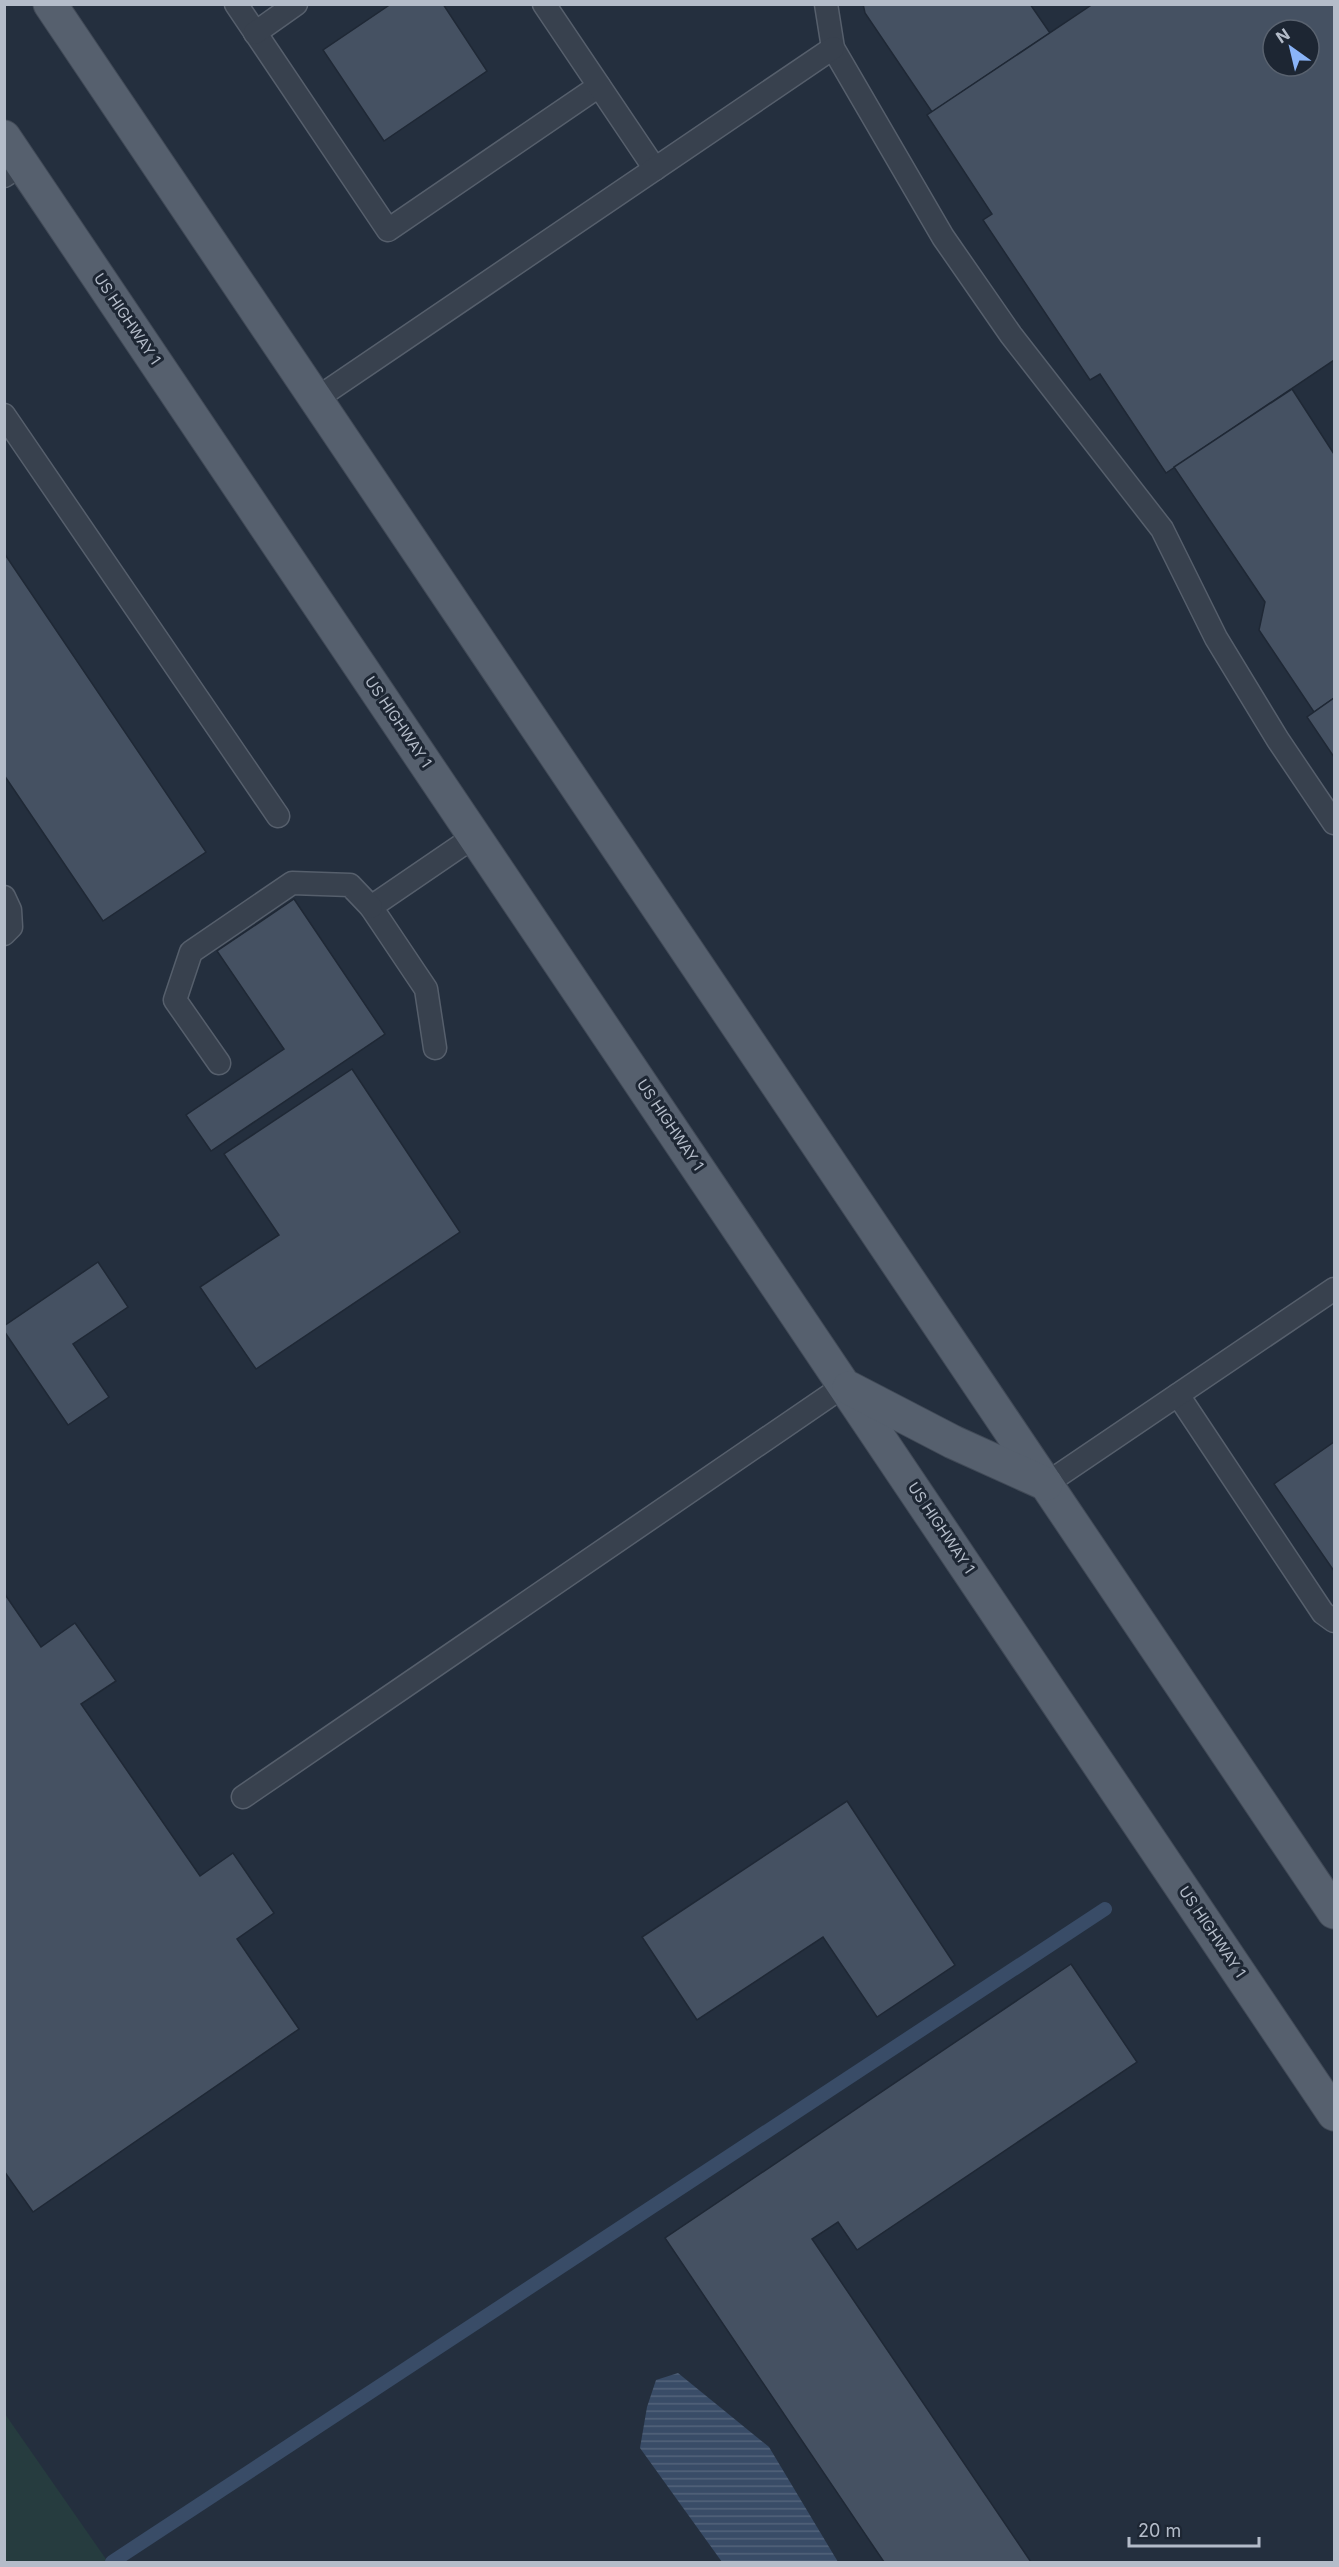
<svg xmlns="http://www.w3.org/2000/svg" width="1339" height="2567" viewBox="0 0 1339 2567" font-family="Inter,sans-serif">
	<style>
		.green { fill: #263c3f }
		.water { fill: url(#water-rules) }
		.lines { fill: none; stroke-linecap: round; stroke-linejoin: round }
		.stream { stroke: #394c67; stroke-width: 14 }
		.building { fill: #455162; stroke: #1f2835; stroke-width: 1.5; fill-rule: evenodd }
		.lane-casing { stroke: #565f6c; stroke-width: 25 }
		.primary-casing { stroke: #414a57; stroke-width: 35 }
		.lane { stroke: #38414e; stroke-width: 22 }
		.primary { stroke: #56606e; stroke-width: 33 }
		.labels { text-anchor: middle; stroke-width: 6; stroke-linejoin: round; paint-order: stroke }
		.street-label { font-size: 15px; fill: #b4bcc9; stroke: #1d2633 }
	</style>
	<defs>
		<pattern id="water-rules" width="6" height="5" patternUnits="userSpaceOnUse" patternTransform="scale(1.5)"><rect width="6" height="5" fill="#394c67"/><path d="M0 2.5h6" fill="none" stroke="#53647b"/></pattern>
	</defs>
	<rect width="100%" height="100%" fill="#242f3e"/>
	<path class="green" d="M4,2414h1l103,148h-103z"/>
	<path class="water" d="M678,2373l91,74 69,115h-116l-82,-114 7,-41 9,-27z"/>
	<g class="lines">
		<path class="stream" d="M112,2562l993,-653"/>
	</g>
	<g class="building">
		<path d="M391,4h52l44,67 -103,70 -61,-91z"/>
		<path d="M863,4h167l20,29 -118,79 -67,-99z"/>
		<path d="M1093,4h241v356l-168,113 -66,-99 -10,6 -107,-160 9,-6 -65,-99zM1273,30h36v36h-36z"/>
		<path d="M1292,389l42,65v244l-20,14 -55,-82 6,-28 -91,-135z"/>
		<path d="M4,553l202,299 -103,69 -99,-146z"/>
		<path d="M1334,698v59l-27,-40z"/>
		<path d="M294,899l91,135 -174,117 -25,-36 98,-66 -67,-98z"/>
		<path d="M352,1069l108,163 -204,137 -56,-82 79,-52 -55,-81z"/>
		<path d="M98,1262l30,45 -55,37 36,53 -41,28 -64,-94v-5z"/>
		<path d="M1334,1442v129l-60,-87z"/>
		<path d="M4,1593l37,54 34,-24 41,58 -35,23 119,172 33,-23 41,60 -37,26 62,90 -266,183 -29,-41z"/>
		<path d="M847,1801l108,164 -78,52 -54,-80 -126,83 -55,-83z"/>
		<path d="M1071,1964l66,98 -280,188 -19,-28 -26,17 219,323h-147l-219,-324z"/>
	</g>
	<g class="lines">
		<g class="lane-casing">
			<g id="lane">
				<path d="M236,4l152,226 211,-144"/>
				<path d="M544,4l111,165"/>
				<path d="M826,4l7,44 110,189 68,98 151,194 54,109 62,102 56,83"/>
				<path d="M255,33l41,-29"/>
				<path d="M4,176l18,-12"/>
				<path d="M316,399l517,-351"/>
				<path d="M4,415l274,401"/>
				<path d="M4,897l6,13 1,17 -7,7"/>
				<path d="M435,1048l-9,-59 -55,-82 104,-71"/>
				<path d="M219,1063l-44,-63 16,-48 101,-69 58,2 21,22"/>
				<path d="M1178,1395l145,218 11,8"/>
				<path d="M1046,1484l288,-195"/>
				<path d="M243,1797l602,-412"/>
			</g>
		</g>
		<g class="primary-casing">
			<g id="primary">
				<path d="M50,4l1284,1908"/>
				<path d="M4,137l1330,1977"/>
				<path d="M849,1388l104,54 93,42"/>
			</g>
		</g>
		<use href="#lane" class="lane"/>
		<use href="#primary" class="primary"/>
	</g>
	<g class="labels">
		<g class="street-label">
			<text transform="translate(127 319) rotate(56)" y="5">US HIGHWAY 1</text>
			<text transform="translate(398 722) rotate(56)" y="5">US HIGHWAY 1</text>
			<text transform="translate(670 1125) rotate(56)" y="5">US HIGHWAY 1</text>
			<text transform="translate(941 1528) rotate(56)" y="5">US HIGHWAY 1</text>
			<text transform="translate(1212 1932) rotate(56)" y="5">US HIGHWAY 1</text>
		</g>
	</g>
	<rect width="1339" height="2567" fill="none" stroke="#b4bcc9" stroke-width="12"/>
	<g transform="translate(1291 48) rotate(326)"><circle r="28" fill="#1d2633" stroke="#59626f" stroke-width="1.5"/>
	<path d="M0-4.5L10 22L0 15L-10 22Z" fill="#8ab4f8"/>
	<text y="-9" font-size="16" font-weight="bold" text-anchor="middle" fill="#b4bcc9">N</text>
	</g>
	<path d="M1129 2537v9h130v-9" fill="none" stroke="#b4bcc9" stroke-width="3"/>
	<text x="1138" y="2537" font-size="18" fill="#b4bcc9" stroke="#1d2633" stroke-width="4.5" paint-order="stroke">20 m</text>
</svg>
